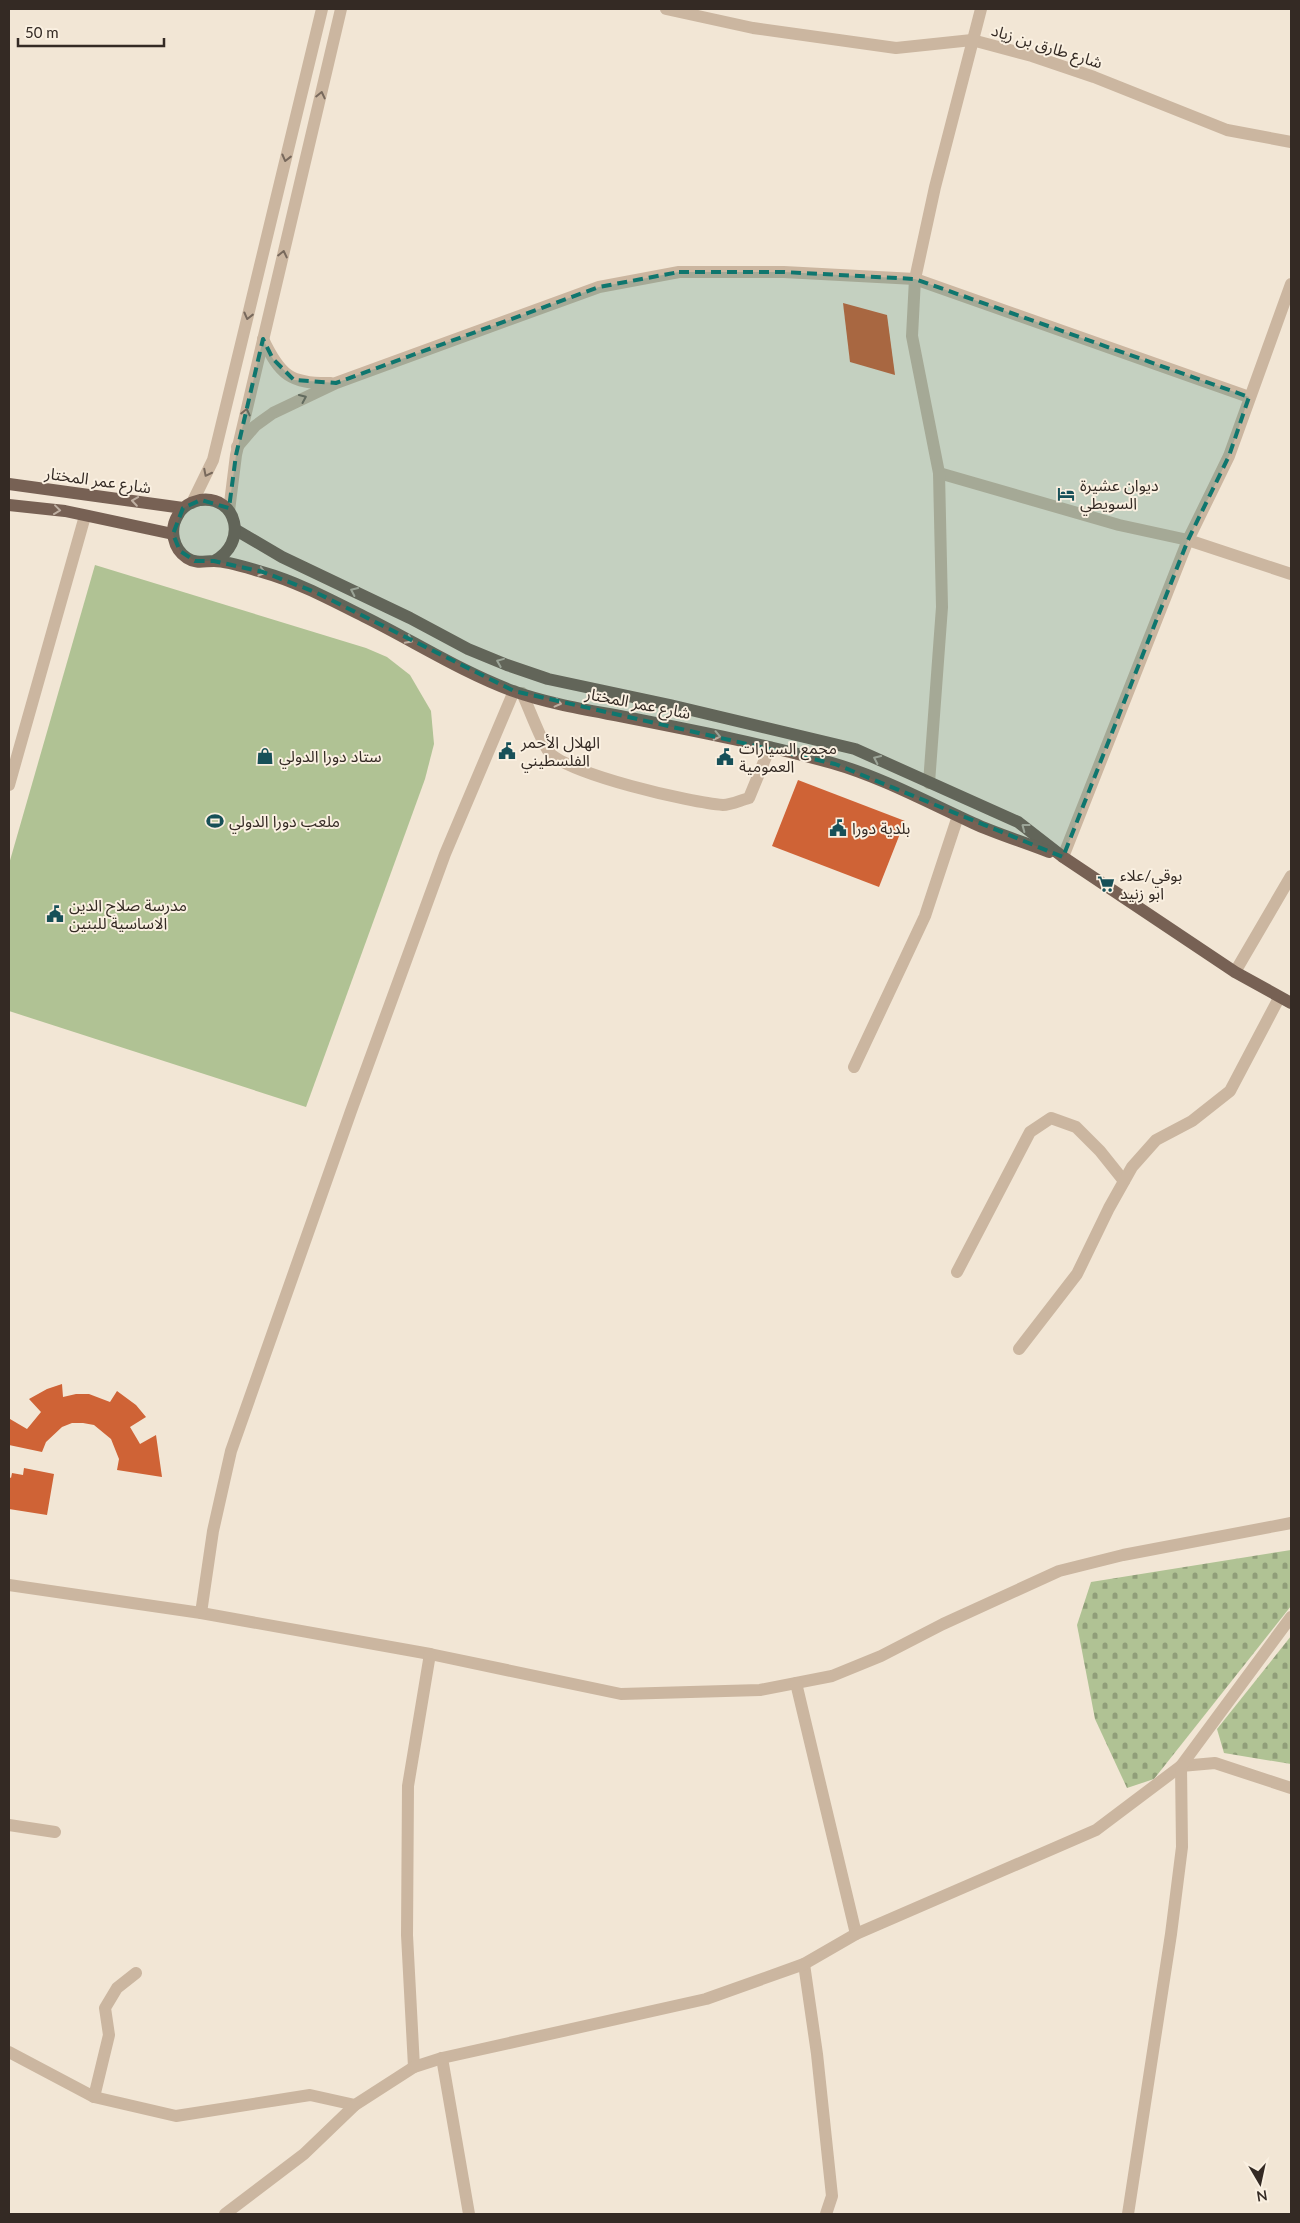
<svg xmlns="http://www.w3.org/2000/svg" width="1300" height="2223" viewBox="0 0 1300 2223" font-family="Lato,'Noto Sans Arabic',sans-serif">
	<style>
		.cemetery { fill: url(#cemetery-stones) }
		.pitch { fill: #b0c294 }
		.building { fill: #cf6336 }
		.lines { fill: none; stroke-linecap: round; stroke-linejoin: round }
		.minor { stroke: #cbb6a0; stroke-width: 12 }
		.major { stroke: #776154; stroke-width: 12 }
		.oneway { stroke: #78695c }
		.oneway2 { stroke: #bfb0a2 }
		.marked { fill: #0f766e; fill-opacity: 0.2; stroke: #0f766e; stroke-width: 4; stroke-dasharray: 10 6; stroke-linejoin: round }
		.labels { text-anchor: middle; stroke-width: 4; stroke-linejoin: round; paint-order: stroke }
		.street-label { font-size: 16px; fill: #342a24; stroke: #faf0e1 }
		.poi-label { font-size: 16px; fill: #342a24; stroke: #faf0e1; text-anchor: start }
	</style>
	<defs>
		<pattern id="cemetery-stones" width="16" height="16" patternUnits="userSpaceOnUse" patternTransform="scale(1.25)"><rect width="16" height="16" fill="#b0c294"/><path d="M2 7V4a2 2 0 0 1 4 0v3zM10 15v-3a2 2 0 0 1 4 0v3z" fill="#909e79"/></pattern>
	</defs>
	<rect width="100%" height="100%" fill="#f2e6d5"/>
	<g class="cemetery">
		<path d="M1291,1550v56l-137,173 -27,9 -32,-69 -18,-94 14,-43z"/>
		<path d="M1291,1636v128l-67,-11 -7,-24z"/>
	</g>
	<path class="pitch" d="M95,565l271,83 21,9 23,18 21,36 3,33 -9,35 -119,328 -297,-96v-147z"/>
	<g class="building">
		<path d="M843,303l44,12 8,60 -45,-13z"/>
		<path d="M798,780l107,41 -26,66 -107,-41z"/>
		<path d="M62,1384l1,13 13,-3h13l21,8 7,-11 19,14 10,12 -16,10 10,17 16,-9 6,42 -45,-7 2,-11 -8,-20 -17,-14 -11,-2h-11l-10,4 -16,15 -4,10 -33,-7 1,-26 17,10 14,-17 -12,-13 18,-10z"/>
		<path d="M24,1468l30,6 -7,41 -38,-6v-32l2,1 1,-5 11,2z"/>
	</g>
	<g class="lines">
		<g class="minor">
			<path d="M666,9l87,19 143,20 76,-8 60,16 62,21 133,53 64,12"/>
			<path d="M263,339c17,36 27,45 68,44"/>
			<path d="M237,447l18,-21 18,-13 63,-30 263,-96 80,-15h105l131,7 334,118"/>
			<path d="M939,473l180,52 69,15 103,34"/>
			<path d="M192,503l21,-43 109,-451"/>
			<path d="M229,511l7,-56 105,-446"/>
			<path d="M522,693c7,15 19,48 27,59 18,22 143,51 174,53 8,0 18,-5 26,-7l21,-51"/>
			<path d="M929,783l13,-176 -3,-134 -27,-137 3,-57 20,-92 46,-178"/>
			<path d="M9,785l76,-269"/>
			<path d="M1063,857l125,-317 41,-84 62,-172"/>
			<path d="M1235,972l56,-96"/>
			<path d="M854,1067l71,-151 33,-100"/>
			<path d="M957,1272l73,-140 21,-14 25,9 24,24 24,30"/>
			<path d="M1019,1349l58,-75 32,-66 23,-41 24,-27 36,-19 38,-30 49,-93"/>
			<path d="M9,1585l192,28 229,41 191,40 139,-4 72,-14 49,-20 62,-32 116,-53 64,-16 168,-32"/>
			<path d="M201,1613l12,-82 18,-80 120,-340 94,-257 69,-163"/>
			<path d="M796,1683l60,251"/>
			<path d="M1181,1766l34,-3 76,25"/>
			<path d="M9,1825l46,7"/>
			<path d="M804,1964l13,90 15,142 -6,18"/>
			<path d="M9,2052l85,45 82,19 134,-21 45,10"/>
			<path d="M442,2058l27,156"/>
			<path d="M414,2067l-7,-132 1,-149 22,-132"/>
			<path d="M94,2097l15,-62 -4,-27 12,-20 19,-15"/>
			<path d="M225,2214l79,-60 51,-49 59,-38 28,-9 264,-59 98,-35 52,-30 240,-104 85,-64 110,-149"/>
			<path d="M1128,2214l43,-280 11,-87 -1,-81"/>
		</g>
		<g class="major">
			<path d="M9,484l174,24"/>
			<path d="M9,505l56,6 108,23"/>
			<path d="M236,530l46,27 128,61 58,31 39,16 41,14 122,26 185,44 163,73 45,35 172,115 56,31"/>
			<path d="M214,561c34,-17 24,-66 -14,-61 -9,2 -18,7 -22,15 -9,14 -5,34 9,43 9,6 17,3 27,3 14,0 34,7 48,11 36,10 71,29 105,46 48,24 95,54 146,73 39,14 82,20 122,28 66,13 132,26 197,44 49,14 95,39 141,60 24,11 51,19 76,29"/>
		</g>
	</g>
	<defs><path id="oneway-chevron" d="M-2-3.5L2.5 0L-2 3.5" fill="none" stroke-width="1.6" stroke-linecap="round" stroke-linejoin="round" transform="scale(1.25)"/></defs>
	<g class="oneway">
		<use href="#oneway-chevron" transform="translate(321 95) rotate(-77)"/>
		<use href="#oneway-chevron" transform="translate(286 158) rotate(104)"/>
		<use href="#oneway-chevron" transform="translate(283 254) rotate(-77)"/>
		<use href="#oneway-chevron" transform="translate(248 316) rotate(104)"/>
		<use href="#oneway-chevron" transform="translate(303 398) rotate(-24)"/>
		<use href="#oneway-chevron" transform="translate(246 412) rotate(-77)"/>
		<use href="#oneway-chevron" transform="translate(207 473) rotate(117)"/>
	</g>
	<g class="oneway2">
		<use href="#oneway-chevron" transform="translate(135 501) rotate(-172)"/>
		<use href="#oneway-chevron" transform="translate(57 510) rotate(7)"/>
		<use href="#oneway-chevron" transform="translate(262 572) rotate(16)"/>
		<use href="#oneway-chevron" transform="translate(354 591) rotate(-155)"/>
		<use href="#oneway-chevron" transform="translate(409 640) rotate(28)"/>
		<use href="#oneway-chevron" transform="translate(500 662) rotate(-158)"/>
		<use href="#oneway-chevron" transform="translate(558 703) rotate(14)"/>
		<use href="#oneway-chevron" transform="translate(717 736) rotate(12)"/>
		<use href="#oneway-chevron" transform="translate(877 759) rotate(-155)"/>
		<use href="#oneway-chevron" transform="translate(1025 827) rotate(-143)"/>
	</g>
	<path class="marked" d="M679,272h105l131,7 334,118 -20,59 -41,84 -125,317 -228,-93 -321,-73 -199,-99 -52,-20 -49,-11h-19l-15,-10 -7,-17 10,-26 18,-8 28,8 7,-53 27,-116 10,20 21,21 42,3 263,-96z"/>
	<defs>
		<g id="hotel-bare" transform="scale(1.35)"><path d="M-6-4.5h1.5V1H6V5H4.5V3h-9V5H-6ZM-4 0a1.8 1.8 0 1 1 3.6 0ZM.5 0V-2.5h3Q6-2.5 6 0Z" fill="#175058" stroke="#faf0e1" stroke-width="2.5" paint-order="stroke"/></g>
		<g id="civic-bare" transform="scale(1.35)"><path d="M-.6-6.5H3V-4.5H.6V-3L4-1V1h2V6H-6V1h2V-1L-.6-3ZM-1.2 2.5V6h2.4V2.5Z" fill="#175058" stroke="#faf0e1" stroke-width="2.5" paint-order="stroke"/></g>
		<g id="shop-bare" transform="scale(1.35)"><path d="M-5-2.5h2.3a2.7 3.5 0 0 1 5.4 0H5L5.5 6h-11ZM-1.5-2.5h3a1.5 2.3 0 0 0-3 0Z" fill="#175058" stroke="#faf0e1" stroke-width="2.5" paint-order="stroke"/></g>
		<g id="stadium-bare" transform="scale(1.35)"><path d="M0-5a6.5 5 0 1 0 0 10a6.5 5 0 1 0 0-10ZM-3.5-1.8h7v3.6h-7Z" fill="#175058" stroke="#faf0e1" stroke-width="2.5" paint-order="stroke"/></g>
		<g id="supermarket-bare" transform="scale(1.35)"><path d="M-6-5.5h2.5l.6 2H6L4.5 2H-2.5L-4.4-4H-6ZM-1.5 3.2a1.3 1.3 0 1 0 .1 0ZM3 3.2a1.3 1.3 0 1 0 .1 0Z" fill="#175058" stroke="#faf0e1" stroke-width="2.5" paint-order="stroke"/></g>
	</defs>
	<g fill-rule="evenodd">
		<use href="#hotel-bare" x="1066" y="494"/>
		<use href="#civic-bare" x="507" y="751"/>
		<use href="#shop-bare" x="265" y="756"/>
		<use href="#civic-bare" x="725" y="757"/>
		<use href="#stadium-bare" x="215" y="821"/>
		<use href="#civic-bare" x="838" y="828"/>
		<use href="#supermarket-bare" x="1106" y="884"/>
		<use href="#civic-bare" x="55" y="914"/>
	</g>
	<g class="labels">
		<g class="street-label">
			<text transform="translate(1047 46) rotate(17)" y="6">شارع طارق بن زياد</text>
			<text transform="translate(98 480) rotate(8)" y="6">شارع عمر المختار</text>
			<text transform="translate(638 703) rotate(11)" y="6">شارع عمر المختار</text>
		</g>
		<g class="poi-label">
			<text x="1080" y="491">ديوان عشيرة<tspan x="1080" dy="18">السويطي</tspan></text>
			<text x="521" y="748">الهلال الأحمر<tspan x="521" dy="18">الفلسطيني</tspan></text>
			<text x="739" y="754">مجمع السيارات<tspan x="739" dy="18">العمومية</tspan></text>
			<text x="279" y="762">ستاد دورا الدولي</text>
			<text x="229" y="827">ملعب دورا الدولي</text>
			<text x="852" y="834">بلدية دورا</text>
			<text x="1120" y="881">بوقي/علاء<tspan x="1120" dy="18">ابو زنيد</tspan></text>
			<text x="69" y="911">مدرسة صلاح الدين<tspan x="69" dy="18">الاساسية للبنين</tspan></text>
		</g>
	</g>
	<rect width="1300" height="2223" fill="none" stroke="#342a24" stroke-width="20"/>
	<g transform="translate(1260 2183) rotate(171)" stroke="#faf0e1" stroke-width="4" paint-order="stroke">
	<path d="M0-4L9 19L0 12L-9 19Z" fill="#342a24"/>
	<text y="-8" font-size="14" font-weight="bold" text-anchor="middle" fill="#342a24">N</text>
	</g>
	<path d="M18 38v8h146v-8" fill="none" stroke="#342a24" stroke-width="2.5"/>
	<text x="25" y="38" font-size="15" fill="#342a24" stroke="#faf0e1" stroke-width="4" paint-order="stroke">50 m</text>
</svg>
